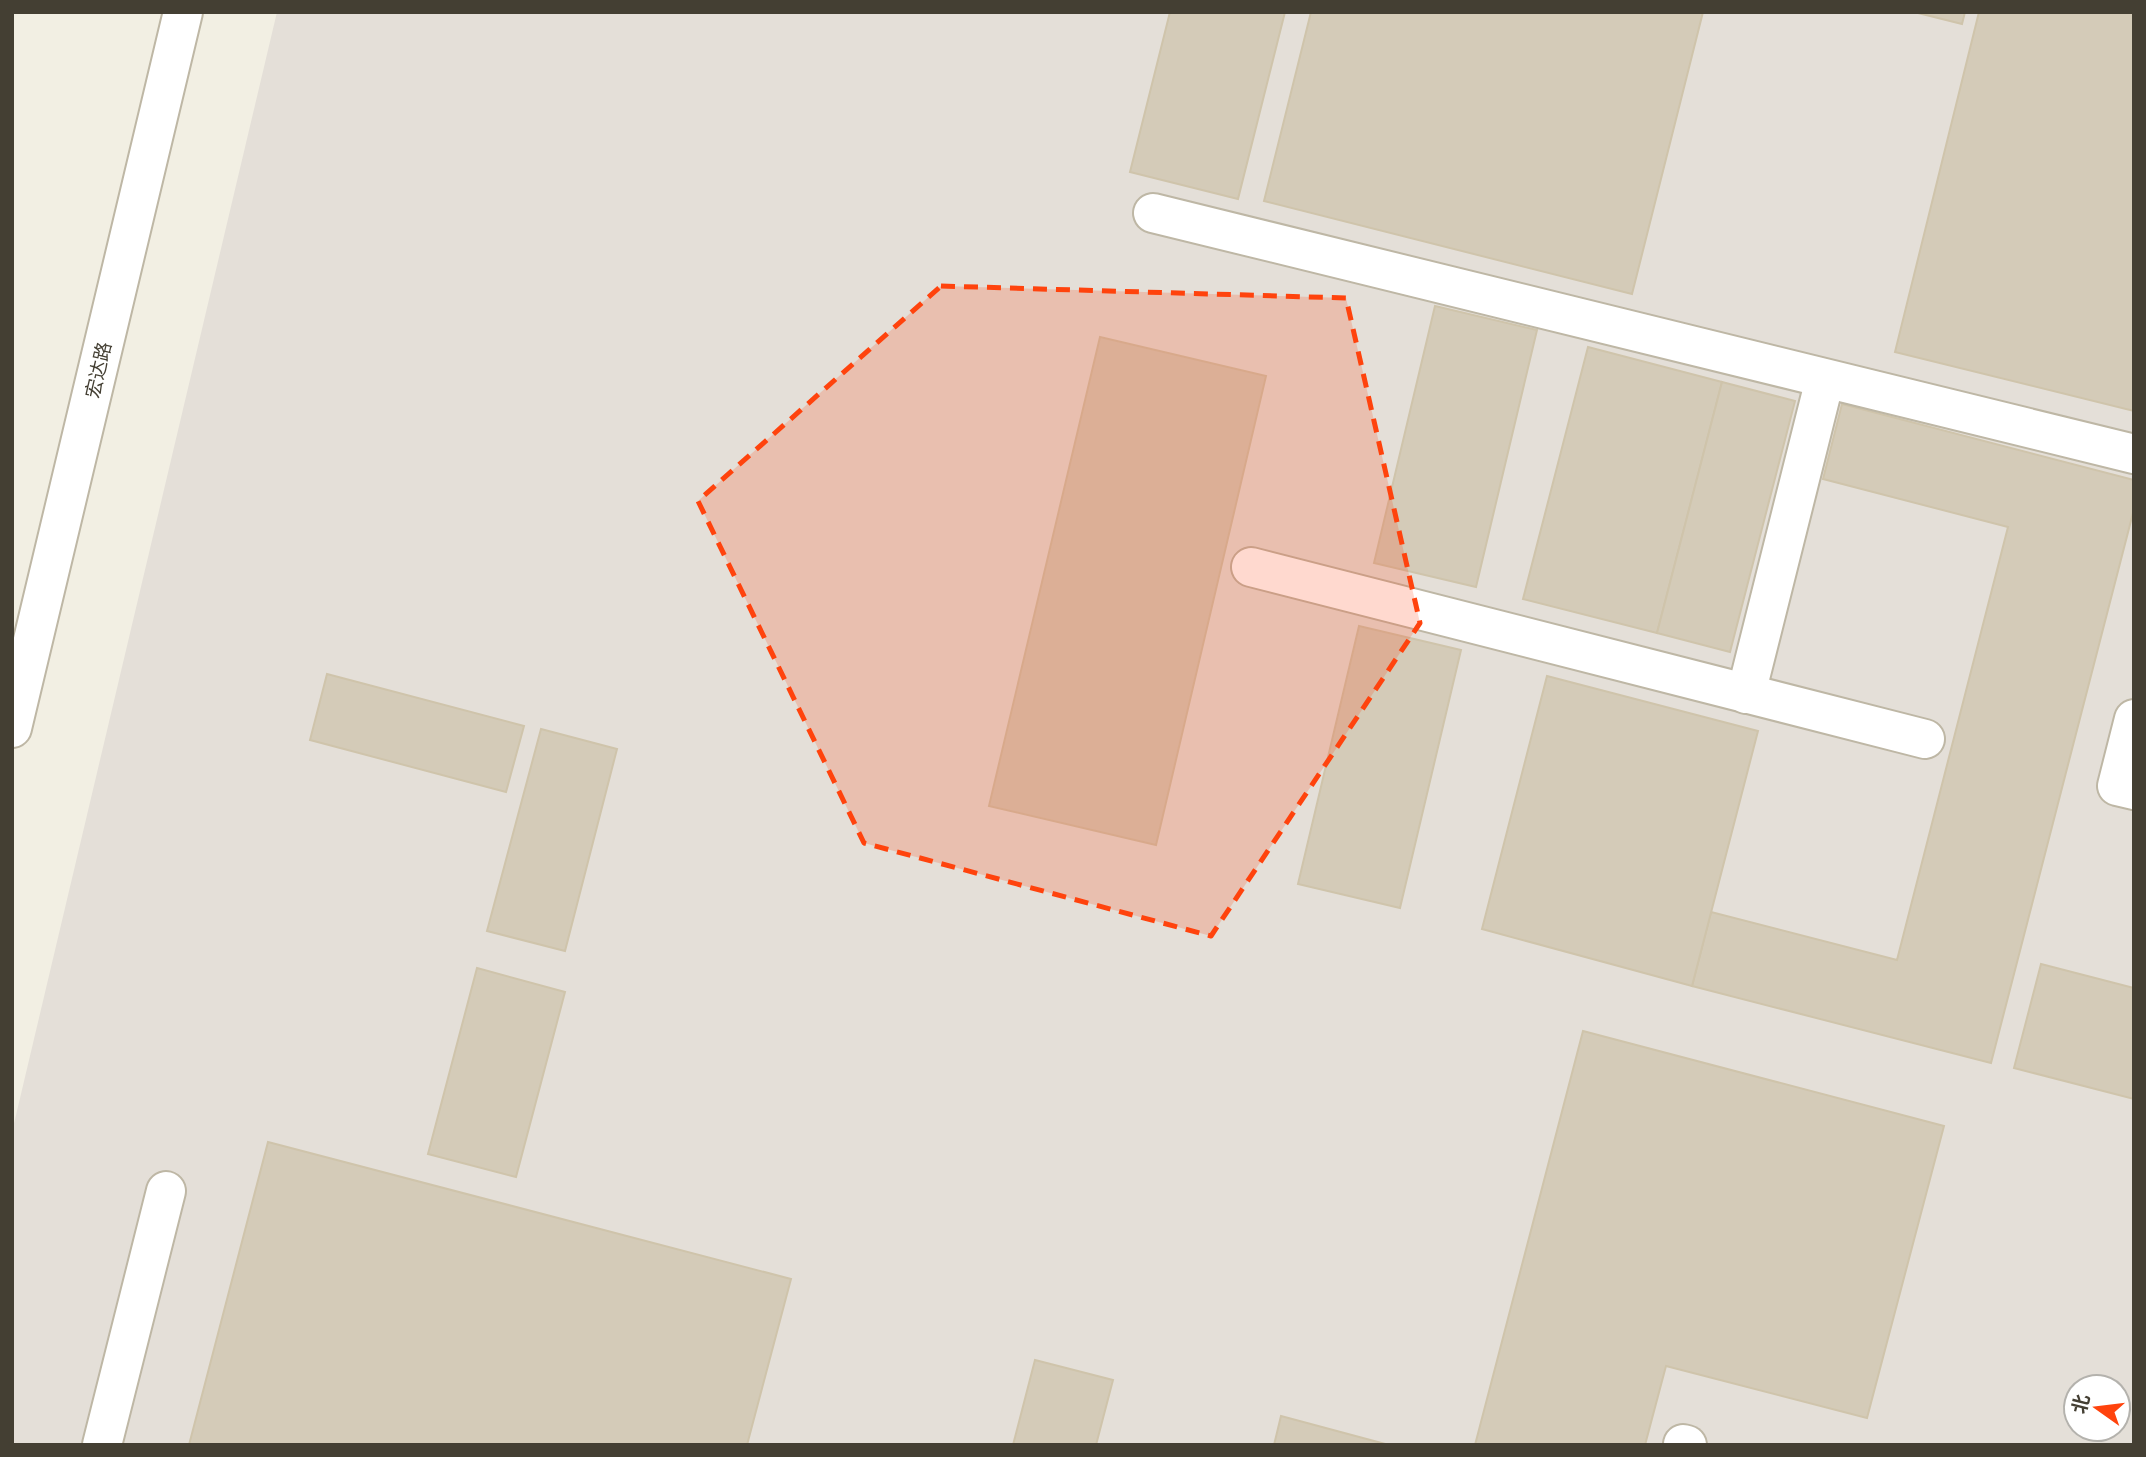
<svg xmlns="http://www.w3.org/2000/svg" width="2146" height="1457" viewBox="0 0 2146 1457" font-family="Quicksand,'Noto Sans SC',sans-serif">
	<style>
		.industrial { fill: #e4dfd8; fill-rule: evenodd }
		.building { fill: #d4cbb8; stroke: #cfc4ab; stroke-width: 2 }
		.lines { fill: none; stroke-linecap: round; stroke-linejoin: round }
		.minor-casing { stroke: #beb7a5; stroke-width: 42 }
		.minor { stroke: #fff; stroke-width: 38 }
		.marked { fill: #ff430d; fill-opacity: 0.2; stroke: #ff430d; stroke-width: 5; stroke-dasharray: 14 9; stroke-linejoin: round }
		.labels { text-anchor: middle; stroke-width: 6; stroke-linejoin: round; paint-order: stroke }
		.street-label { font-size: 19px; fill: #443f33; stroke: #fff }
	</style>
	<rect width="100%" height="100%" fill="#f2efe3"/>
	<path class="industrial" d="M277,12h1857v1433h-2122v-313zM2076,1387h42v42h-42z"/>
	<g class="building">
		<path d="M1170,12h115l-47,187 -108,-27z"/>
		<path d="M1311,12h392l-71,282 -368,-93z"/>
		<path d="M1914,12h51l-3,12z"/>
		<path d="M1979,12h155v399l-239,-59z"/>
		<path d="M1435,306l102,24 -61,257 -102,-24z"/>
		<path d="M1100,337l166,39 -110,469 -167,-39z"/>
		<path d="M1588,347l134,35 -65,251 -134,-34z"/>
		<path d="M1722,382l73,19 -65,251 -73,-19z"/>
		<path d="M1842,404l292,76v29l-143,554 -299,-77 19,-74 186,48 111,-433 -185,-48z"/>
		<path d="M1359,626l102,24 -61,258 -102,-24z"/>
		<path d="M327,674l197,52 -18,66 -196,-52z"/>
		<path d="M1547,676l211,55 -66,255 -210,-57z"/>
		<path d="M541,729l76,20 -52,202 -78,-20z"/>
		<path d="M2041,964l93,24v111l-120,-31z"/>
		<path d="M477,968l88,24 -49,185 -88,-23z"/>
		<path d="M1583,1031l361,95 -77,292 -201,-52 -21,79h-170z"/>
		<path d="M268,1142l523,137 -44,166h-558z"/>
		<path d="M1035,1360l78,20 -17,65h-83z"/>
		<path d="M1281,1416l108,29h-115z"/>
	</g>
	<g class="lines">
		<g class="minor-casing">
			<g id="minor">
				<path d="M1153,213l981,241"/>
				<path d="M1251,567l674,172"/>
				<path d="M1746,694l79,-315"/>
				<path d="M2134,719l-17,67 17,4"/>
				<path d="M12,728l171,-716"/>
				<path d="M1683,1444l4,1"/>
				<path d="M102,1445l64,-254"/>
			</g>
		</g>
		<use href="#minor" class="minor"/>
	</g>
	<path class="marked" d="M941,286l405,12 74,325 -209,313 -347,-93 -166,-342z"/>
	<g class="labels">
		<g class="street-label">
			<text transform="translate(98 370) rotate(-77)" y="7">宏达路</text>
		</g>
	</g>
	<rect width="2146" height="1457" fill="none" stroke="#443f33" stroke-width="28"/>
	<g transform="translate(2097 1408) rotate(284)"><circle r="33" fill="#ffffff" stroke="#b4b2ad" stroke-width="2"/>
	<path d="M0-5L12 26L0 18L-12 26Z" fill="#ff430d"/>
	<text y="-10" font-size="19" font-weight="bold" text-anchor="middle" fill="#443f33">北</text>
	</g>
</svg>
